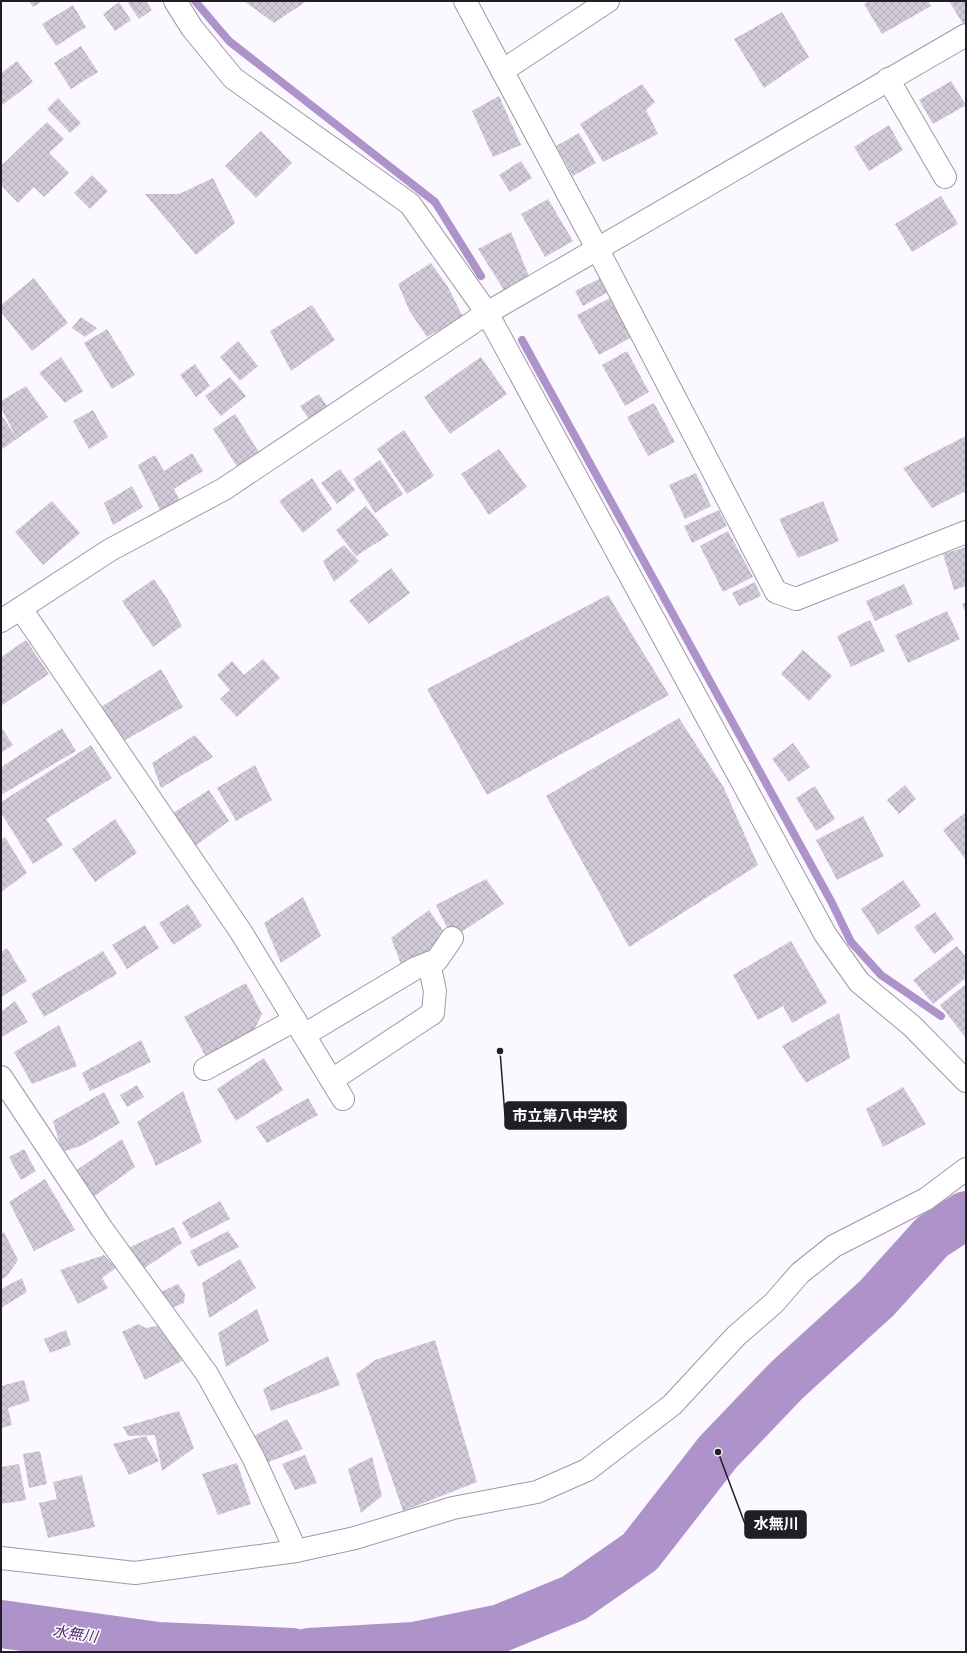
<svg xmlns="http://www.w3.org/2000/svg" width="967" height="1653" viewBox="0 0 967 1653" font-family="'DejaVu Sans','Noto Sans JP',sans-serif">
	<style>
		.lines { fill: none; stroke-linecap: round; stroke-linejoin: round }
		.stream { stroke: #ae93cb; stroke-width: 8 }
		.river { stroke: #ae93cb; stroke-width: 48 }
		.building { fill: url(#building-cross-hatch) }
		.street-casing { stroke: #9f98a7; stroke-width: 24 }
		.street { stroke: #fff; stroke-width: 22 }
		.labels { text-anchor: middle; stroke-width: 3.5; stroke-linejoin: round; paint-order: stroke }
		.water-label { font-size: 15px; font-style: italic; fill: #512c70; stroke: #fbf9ff }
		.leader { fill: none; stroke: #211e24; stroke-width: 1.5 }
		.callout-dot { fill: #211e24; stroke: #fbf9ff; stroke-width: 1.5 }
		.callout { fill: #211e24; stroke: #211e24; stroke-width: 1.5 }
		.callout-label { font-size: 15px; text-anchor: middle; font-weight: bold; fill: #fff }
	</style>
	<defs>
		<pattern id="building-cross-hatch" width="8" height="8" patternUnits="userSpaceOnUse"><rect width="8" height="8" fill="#d1cad9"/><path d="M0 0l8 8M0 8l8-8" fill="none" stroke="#b3adba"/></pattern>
	</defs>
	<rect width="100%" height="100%" fill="#fbf9ff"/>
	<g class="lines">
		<g class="stream">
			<path d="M195,1l34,40 206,161 46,74"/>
			<path d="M522,340l310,563 19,39 30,33 60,41"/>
		</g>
		<g class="river">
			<path d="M1,1624l157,22 135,6"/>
			<path d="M309,1652l105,-6 87,-18 73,-30 66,-46 78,-100 69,-72 90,-82 55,-61 34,-22"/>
		</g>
	</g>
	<g class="building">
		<path d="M29,1h14l-10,6z"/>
		<path d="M131,1h15l6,9 -13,9 -11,-16z"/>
		<path d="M244,1h63l-33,22z"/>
		<path d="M869,1h59l3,5 -49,28 -18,-30z"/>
		<path d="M949,1h17v28z"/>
		<path d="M119,2l12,18 -16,11 -12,-17z"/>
		<path d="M73,5l13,22 -30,19 -14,-22z"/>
		<path d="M782,12l27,45 -45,31 -30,-49z"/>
		<path d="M81,46l17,26 -27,17 -17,-26z"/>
		<path d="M17,61l16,21 -32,24v-33z"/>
		<path d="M951,81l15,24 -33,19 -14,-24z"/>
		<path d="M642,84l13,18 -9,8 12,24 -55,28 -23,-38z"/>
		<path d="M499,96l22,49 -28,12 -21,-46z"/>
		<path d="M58,98l23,25 -11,10 -23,-24z"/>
		<path d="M47,122l17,17 -15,14 20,20 -25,24 -10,-10 -16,16 -17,-18v-19z"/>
		<path d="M889,125l14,25 -34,21 -15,-24z"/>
		<path d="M261,131l31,32 -36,35 -31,-32z"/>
		<path d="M579,133l17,30 -23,13 -17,-30z"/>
		<path d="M521,161l11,17 -22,14 -11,-17z"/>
		<path d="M92,175l16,16 -18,18 -16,-16z"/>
		<path d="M213,178l22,45 -39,32 -51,-61h34z"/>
		<path d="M941,196l17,28 -46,28 -17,-28z"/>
		<path d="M548,199l25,42 -28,16 -24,-43z"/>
		<path d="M511,232l19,47 -26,11 -26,-41z"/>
		<path d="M431,263l17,24 15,30 -36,20 -17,-25 -12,-28z"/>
		<path d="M34,278l34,45 -36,28 -31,-39v-7z"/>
		<path d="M601,278l7,14 -25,14 -8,-15z"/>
		<path d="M610,298l22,39 -33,18 -22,-40z"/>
		<path d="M312,305l23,35 -44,31 -21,-40z"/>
		<path d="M81,317l16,11 -12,9 -13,-9z"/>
		<path d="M107,329l28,46 -23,14 -28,-46z"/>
		<path d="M238,341l20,25 -18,15 -20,-24z"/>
		<path d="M627,351l22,41 -24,14 -23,-41z"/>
		<path d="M61,357l22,34 -18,12 -26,-30z"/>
		<path d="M481,357l26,37 -57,40 -26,-37z"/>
		<path d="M195,364l15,22 -14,11 -16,-22z"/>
		<path d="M230,377l16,19 -25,20 -16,-20z"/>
		<path d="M26,386l22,31 -47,33v-36l15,23 -15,-29v-7z"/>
		<path d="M319,394l10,15 -19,12 -10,-15z"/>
		<path d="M654,403l21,39 -27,14 -21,-39z"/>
		<path d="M93,410l15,27 -19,12 -16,-28z"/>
		<path d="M235,414l25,40 -22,14 -25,-39z"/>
		<path d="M404,430l30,46 -27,18 -30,-45z"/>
		<path d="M966,436v55l-34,17 -29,-40z"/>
		<path d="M499,449l28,38 -38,28 -28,-41z"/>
		<path d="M192,453l11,18 -29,18 7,14 -20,9 -23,-47 17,-10 9,16z"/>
		<path d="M380,460l23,34 -28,19 -22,-34z"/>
		<path d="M340,469l15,21 -18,14 -16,-21z"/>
		<path d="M696,473l15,33 -26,13 -16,-34z"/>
		<path d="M312,478l20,31 -29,24 -24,-32z"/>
		<path d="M132,486l11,21 -30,18 -9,-22z"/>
		<path d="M52,501l28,32 -37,32 -28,-33z"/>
		<path d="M823,501l16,40 -41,17 -19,-39z"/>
		<path d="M366,506l23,29 -33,21 -20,-26z"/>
		<path d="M719,510l8,16 -35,17 -8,-17z"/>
		<path d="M728,531l25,46 -30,15 -23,-46z"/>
		<path d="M344,545l15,16 -25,21 -11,-21z"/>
		<path d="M966,547v39l-12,4 -11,-36z"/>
		<path d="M391,568l19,25 -41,31 -20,-23z"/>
		<path d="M154,579l14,21 14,26 -29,21 -31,-46z"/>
		<path d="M755,582l6,14 -22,10 -7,-13z"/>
		<path d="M904,584l9,20 -38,17 -9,-20z"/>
		<path d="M608,595l61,100 -182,100 -60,-106z"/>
		<path d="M966,603v11l-4,-10z"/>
		<path d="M947,611l13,28 -52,24 -13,-28z"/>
		<path d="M870,620l15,31 -34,16 -14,-31z"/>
		<path d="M26,640l23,34 -48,32v-49z"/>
		<path d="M803,650l29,26 -23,25 -28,-27z"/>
		<path d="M263,659l17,19 -43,39 -17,-18 10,-9 -13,-15 15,-14 12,14z"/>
		<path d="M161,669l22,38 -61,35 -21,-35z"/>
		<path d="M679,718l45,70 34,77 -129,82 -83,-151z"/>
		<path d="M1,727l12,18 -12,8z"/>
		<path d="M62,728l14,23 -75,44v-28z"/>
		<path d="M195,735l18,22 -52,31 -9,-25z"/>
		<path d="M793,743l17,24 -21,15 -17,-23z"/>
		<path d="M91,745l21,33 -66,41 17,26 -30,19 -32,-51v-11z"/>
		<path d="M255,765l17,35 -36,21 -19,-33z"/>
		<path d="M905,785l11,14 -17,15 -12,-14z"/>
		<path d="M815,786l20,33 -19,12 -20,-33z"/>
		<path d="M209,790l20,31 -38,28 -21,-34z"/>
		<path d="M966,812v48l-23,-30z"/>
		<path d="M863,816l21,40 -47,24 -21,-40z"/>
		<path d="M115,819l22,34 -42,29 -23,-33z"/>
		<path d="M5,837l22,36 -26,19v-53z"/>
		<path d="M486,879l18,25 -52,34 -16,-33z"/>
		<path d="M903,880l18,26 -43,29 -17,-26z"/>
		<path d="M303,897l18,39 -40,27 -17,-40z"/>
		<path d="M188,904l14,22 -29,19 -14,-22z"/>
		<path d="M429,910l27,40 -51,25 -14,-37z"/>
		<path d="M935,912l19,27 -20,15 -20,-27z"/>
		<path d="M145,925l14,23 -32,21 -15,-24z"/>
		<path d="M791,941l36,62 -35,20 -9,-17 -25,14 -25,-45z"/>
		<path d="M957,946l9,11v21l-33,26 -20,-24z"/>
		<path d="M7,948l20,33 -26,16v-45z"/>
		<path d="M103,951l14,23 -73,43 -13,-23z"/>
		<path d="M246,983l16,31 -10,20 -46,23 -22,-40z"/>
		<path d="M966,984v54l-26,-33z"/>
		<path d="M15,1001l13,21 -27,15v-25z"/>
		<path d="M839,1013l11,45 -44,25 -24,-37z"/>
		<path d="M59,1025l18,41 -45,18 -18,-32z"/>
		<path d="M141,1040l10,22 -61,29 -8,-18z"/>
		<path d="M264,1058l19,32 -47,31 -19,-32z"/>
		<path d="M137,1085l7,12 -17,10 -7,-12z"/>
		<path d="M903,1087l23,37 -43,23 -17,-38z"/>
		<path d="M183,1091l19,51 -46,24 -19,-44z"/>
		<path d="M104,1092l16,31 -37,22 -21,7 -9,-31z"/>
		<path d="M308,1098l10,17 -51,28 -11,-16z"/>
		<path d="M122,1139l13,28 -43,31 -17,-27z"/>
		<path d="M24,1149l12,22 -15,9 -12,-23z"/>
		<path d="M45,1179l30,51 -41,21 -25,-49z"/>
		<path d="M220,1201l10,18 -39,20 -9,-17z"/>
		<path d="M174,1227l8,16 -42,28 -12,-23z"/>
		<path d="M228,1231l11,16 -41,20 -8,-16z"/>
		<path d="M4,1232l14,28 -11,16 -6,4v-46z"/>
		<path d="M104,1255l12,13 -14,10 6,10 -30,16 -18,-34z"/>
		<path d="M240,1259l16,29 -47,30 -7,-35z"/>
		<path d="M22,1278l5,14 -26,16v-19z"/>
		<path d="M178,1284l7,10 -1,9 -13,5 -10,-16z"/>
		<path d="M257,1309l12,32 -43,26 -8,-34z"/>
		<path d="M138,1324l8,4 20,-4 16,37 -37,19 -23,-48z"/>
		<path d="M66,1330l5,15 -21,8 -6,-14z"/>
		<path d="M435,1340l42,142 -74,29 -47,-137 19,-14z"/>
		<path d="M328,1356l12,29 -69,26 -8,-22z"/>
		<path d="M24,1380l6,21 -22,7 4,17 -11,3v-42z"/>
		<path d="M179,1411l15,37 -32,23 -7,-36 -27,1 -5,-9z"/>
		<path d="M287,1419l16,30 -37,14 -14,-26z"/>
		<path d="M146,1436l13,25 -30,14 -16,-31z"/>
		<path d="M40,1451l7,33 -18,4 -6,-34z"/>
		<path d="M305,1455l12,28 -22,7 -13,-26z"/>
		<path d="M372,1457l10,39 -21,17 -13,-44z"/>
		<path d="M237,1463l14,41 -33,11 -16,-41z"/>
		<path d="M19,1464l7,36 -25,4v-37z"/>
		<path d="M82,1475l13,52 -47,11 -9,-35 18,-4 -4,-17z"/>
	</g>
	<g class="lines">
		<g class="street-casing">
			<g id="street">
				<path d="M175,1l17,27 41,50 177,126 77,109 338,621 34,48 53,44 54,55"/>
				<path d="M465,1l133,249 178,342 20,7 170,-67"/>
				<path d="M502,71l106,-70"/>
				<path d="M888,79l57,98"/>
				<path d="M21,609l220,323 102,167"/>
				<path d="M1,621l109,-71 114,-61 263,-176 479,-278"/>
				<path d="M304,1035l112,-67 21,-8 15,-22"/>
				<path d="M205,1069l90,-49"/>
				<path d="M1,1077l101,152 105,145 46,83 43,94"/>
				<path d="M332,1080l101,-67 2,-22 -6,-28"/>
				<path d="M1,1558l134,15 161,-22 59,-13 98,-30 84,-16 50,-22 85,-65 64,-69 38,-33 26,-30 34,-27 92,-47 40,-30"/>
			</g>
		</g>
		<use href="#street" class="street"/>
	</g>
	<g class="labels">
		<g class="water-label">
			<text transform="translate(75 1634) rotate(8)" y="5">水無川</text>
		</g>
	</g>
	<path class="leader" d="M500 1051L505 1116M718 1452L745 1524"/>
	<g class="callout-dot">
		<circle cx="500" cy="1051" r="4"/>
		<circle cx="718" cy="1452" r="4"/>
	</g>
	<g class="callout">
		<rect x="505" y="1102" width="121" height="27" rx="4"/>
		<rect x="745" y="1511" width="61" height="27" rx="4"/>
	</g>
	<g class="callout-label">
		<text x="565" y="1121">市立第八中学校</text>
		<text x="776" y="1529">水無川</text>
	</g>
	<rect width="967" height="1653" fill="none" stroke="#211e24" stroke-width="4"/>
</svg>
